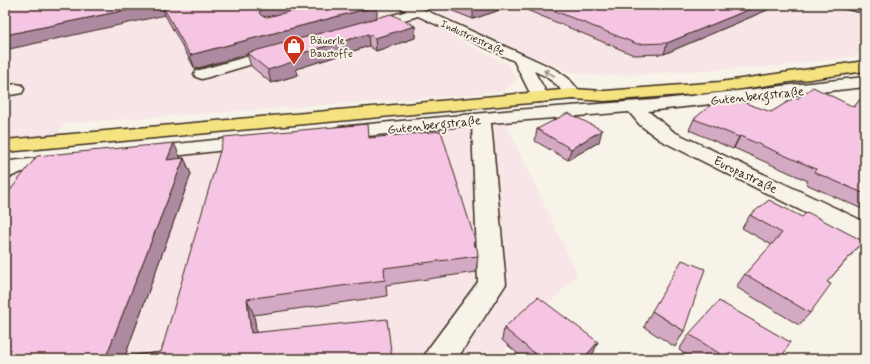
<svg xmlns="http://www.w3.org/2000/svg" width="870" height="364" viewBox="0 0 870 364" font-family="Mynerve,sans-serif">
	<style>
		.built { fill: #f7e5e7 }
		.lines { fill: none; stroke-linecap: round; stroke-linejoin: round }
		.minor-casing { stroke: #3b2a1e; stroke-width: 3 }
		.major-casing { stroke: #3b2a1e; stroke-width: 3 }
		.minor { fill: #f7f3e8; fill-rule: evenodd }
		.major { fill: #f5e382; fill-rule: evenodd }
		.wall { fill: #d4a9c4; stroke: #3b2a1e }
		.shaded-wall { fill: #ad8aa0; stroke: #3b2a1e }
		.building { fill: #f7c5e4; stroke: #3b2a1e }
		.oneway { stroke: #998e83 }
		.labels { text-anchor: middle; stroke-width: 4; stroke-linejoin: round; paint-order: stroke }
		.far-street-label { font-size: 11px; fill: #3b2a1e; stroke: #f7f3e8 }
		.far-poi-label { font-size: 11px; fill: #3b2a1e; stroke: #f7f3e8; text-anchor: start }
		.street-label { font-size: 13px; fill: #3b2a1e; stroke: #f7f3e8 }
	</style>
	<rect width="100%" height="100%" fill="#f7f3e8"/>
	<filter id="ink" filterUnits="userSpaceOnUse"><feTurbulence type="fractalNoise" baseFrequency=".025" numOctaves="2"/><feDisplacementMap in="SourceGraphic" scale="8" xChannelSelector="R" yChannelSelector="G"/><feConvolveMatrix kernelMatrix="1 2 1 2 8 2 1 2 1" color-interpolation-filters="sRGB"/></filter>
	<g filter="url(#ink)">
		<g class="built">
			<path d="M5,5h825l35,8v40l-14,4 -71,9 -178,10 -35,-5 -91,-39 -20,7 50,24 11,16 -14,12 -50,5 -386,27 -20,19 -42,4z"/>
			<path d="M505,122l72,152 -81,85h-491v-190z"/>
		</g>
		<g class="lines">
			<g class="minor-casing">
				<g id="minor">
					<path d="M401,5h13l143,65 12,9 13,15 -3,4 -6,1 -6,-1 -10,-13 -12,-9 -11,-5 15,26 -3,4 -6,1 -6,-1 -20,-40 -96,-45 -48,14 -5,-1 -2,-3 2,-3 42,-12 -5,-2z"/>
					<path d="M841,5h24v8l-22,-5z"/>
					<path d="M278,48l5,1 2,3 -2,3 -81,24 -6,-2 -2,-3 2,-3z"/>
					<path d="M865,77v10l-217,24 26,21 191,90v19l-9,-3 -196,-98 -20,-15 -11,-13 -138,11 15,161 -49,75h-34l5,-10 50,-67 -6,-157 -133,14 -7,-2 -3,-4 3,-4 7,-2 176,-17 139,-10z"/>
					<path d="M16,84l6,1 2,4 -2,4 -17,3v-10z"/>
					<path d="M253,136l7,2 3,4 -3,4 -112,13 -7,-2 -3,-4 3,-4 7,-2z"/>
					<path d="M60,156l7,1 3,5 -3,5 -45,5 -17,7v-15l5,-3z"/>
				</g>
			</g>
			<g class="major-casing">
				<path id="major" d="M865,61v10l-145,21 -115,9 -32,-2 -568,53v-12l568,-51 32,2 115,-9z"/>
			</g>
			<use href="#minor" class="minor"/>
			<use href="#major" class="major"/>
		</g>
		<g class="wall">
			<path d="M5,5h294l1,4 77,8 38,9v12l-39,13 -7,-5 -73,23 2,6 -27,8 -20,-17 -4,-12 -52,15 -30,-54z"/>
			<path d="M438,5h77l-42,14z"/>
			<path d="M515,5h264l-115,49 -30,1z"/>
			<path d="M865,93v113l-3,3 -56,-25 2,-3 -74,-33 -1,1 -44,-19 5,-11 24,-15 53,8 26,-13 57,8z"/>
			<path d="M537,129l62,13 -31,18 -33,-19z"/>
			<path d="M369,138l106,102v6l3,10 -2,16 -90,13 1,11 -133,19 2,18 136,26h-387l175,-201h4l7,16 -66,182 36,-4z"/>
			<path d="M750,215l103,38 -26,29 -17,31 -11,12 -63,-38 9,-13 27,-29 -30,-17z"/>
			<path d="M652,311l32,20 -9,16 -31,-20z"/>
			<path d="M504,328l89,26 -4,5h-65l-22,-19z"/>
			<path d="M689,334l92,25h-89l-13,-9z"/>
		</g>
		<g class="shaded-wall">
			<path d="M151,5h11l3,10 -160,35v-15z"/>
			<path d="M274,5h25l1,6 -35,9 -6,-7 3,-5z"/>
			<path d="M487,5h28l-42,14v-9z"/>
			<path d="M760,5h19l-115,49 3,-11z"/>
			<path d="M377,6v12l-182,51 -5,-14z"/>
			<path d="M415,26v12l-39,13 -1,-13z"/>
			<path d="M368,34l1,12 -73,23 2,6 -27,8 -3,-13 21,-13z"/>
			<path d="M602,130l-3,12 -31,18 3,-11z"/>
			<path d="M740,136l-6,12 -1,1 6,-12z"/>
			<path d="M174,143l7,16 -14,1z"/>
			<path d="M184,158l7,16 -67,185h-19z"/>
			<path d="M247,299l7,16 5,34 -8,-16z"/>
			<path d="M598,342l-5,12 -4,5h-6z"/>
		</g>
		<g class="building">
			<path d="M5,5h146l-146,30z"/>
			<path d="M162,5h112l-12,3 -3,5 3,3 5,1 51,-12h56l3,1 -187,49z"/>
			<path d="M462,5h25l-14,5z"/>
			<path d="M540,5h220l-93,38 -30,1z"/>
			<path d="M391,14l24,12 -40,12 -7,-4 -79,23 6,4 -27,9 -21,-17z"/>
			<path d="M813,87l41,20 11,-14v101l-51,-22 2,-3 -76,-33 -1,1 -45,-18 19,-16 5,1 10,-7 43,15 23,-14 3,1z"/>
			<path d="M568,113l34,17 -31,19 -34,-20z"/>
			<path d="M368,124l1,14 72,-7 34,109 -2,4 4,4 1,8 -94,12 1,12 -138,19 4,34 136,-14 5,40h-387v-162l32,-41 137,-13 -7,17 17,-2 -79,201 56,-7 63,-215z"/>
			<path d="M769,200l33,17 5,-5 56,29 -36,41 4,2 -21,29 -65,-39 37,-41 -32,-18z"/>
			<path d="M682,260l23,9 -21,62 -32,-20z"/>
			<path d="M538,297l60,45 -15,17h-42l-37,-31z"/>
			<path d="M719,301l71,41 -9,17h-53l-39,-25z"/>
		</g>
		<defs><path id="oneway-shaft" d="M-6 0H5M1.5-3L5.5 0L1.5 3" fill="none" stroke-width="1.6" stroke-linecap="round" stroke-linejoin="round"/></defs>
		<use class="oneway" href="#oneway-shaft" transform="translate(549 73) rotate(-152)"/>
	</g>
	<defs>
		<g id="shop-pin" transform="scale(1.15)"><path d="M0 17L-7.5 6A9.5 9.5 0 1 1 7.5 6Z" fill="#c8321e" stroke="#f7f3e8"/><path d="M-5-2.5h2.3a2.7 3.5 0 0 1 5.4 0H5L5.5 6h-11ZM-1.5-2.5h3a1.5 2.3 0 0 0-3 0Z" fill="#fff"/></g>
	</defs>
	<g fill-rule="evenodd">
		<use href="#shop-pin" x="294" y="46"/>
	</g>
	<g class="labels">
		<g class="far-street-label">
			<text transform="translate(473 37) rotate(25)" y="4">Industriestraße</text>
		</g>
		<g class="far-poi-label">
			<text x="310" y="44">Bäuerle<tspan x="310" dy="13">Baustoffe</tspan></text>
		</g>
		<g class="street-label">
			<text transform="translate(757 95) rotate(-6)" y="5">Gutenbergstraße</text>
			<text transform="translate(434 124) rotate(-6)" y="5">Gutenbergstraße</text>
			<text transform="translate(746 174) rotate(26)" y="5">Europastraße</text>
		</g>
	</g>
	<rect width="870" height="364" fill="none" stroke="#f7f3e8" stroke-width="20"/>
	<rect x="10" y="10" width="850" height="344" fill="none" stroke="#3b2a1e" stroke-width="1.5" filter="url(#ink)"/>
</svg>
